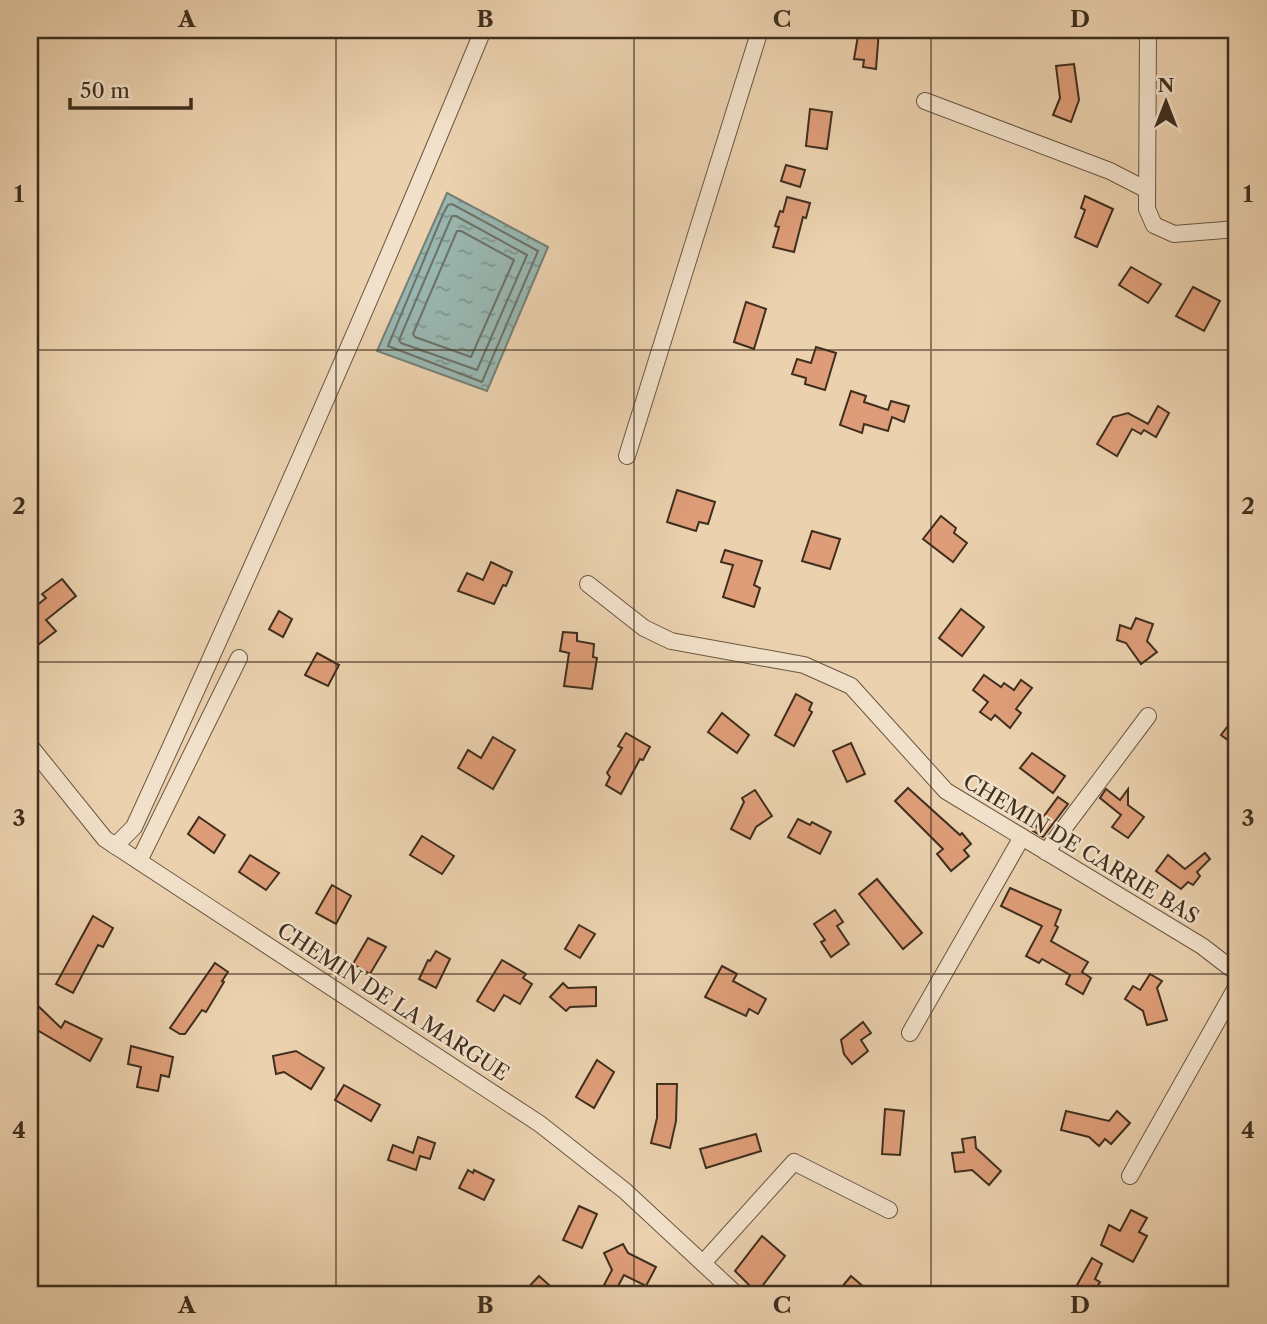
<svg xmlns="http://www.w3.org/2000/svg" width="1267" height="1324" viewBox="0 0 1267 1324" font-family="'Libre Caslon Text',serif">
	<style>
		.water { fill: url(#water-ripples); stroke: #758076; stroke-width: 2 }
		.lines { fill: none; stroke-linecap: round; stroke-linejoin: round }
		.shore { stroke: #6c7267; stroke-width: 2 }
		.building { fill: #de9d78; stroke: #3f2e1e; stroke-width: 2 }
		.minor-casing { stroke: #6a5742; stroke-width: 18 }
		.minor { stroke: #f2e1ca; stroke-width: 16 }
		.grid { fill: none; stroke: #3f2e1e; stroke-width: 2; stroke-opacity: 0.55 }
		.labels { text-anchor: middle; stroke-width: 5; stroke-linejoin: round; paint-order: stroke }
		.street-label { font-size: 21px; fill: #3f2e1e; stroke: #f2e1ca }
		.neatline { fill: none; stroke: #3f2e1e; stroke-width: 2.5 }
		.grid-label { font-size: 23px; text-anchor: middle; font-weight: bold; fill: #3f2e1e }
	</style>
	<defs>
		<pattern id="water-ripples" width="26" height="14" patternUnits="userSpaceOnUse" patternTransform="scale(1.75)"><rect width="26" height="14" fill="#99b6b0"/><path d="M2 4q2-2 4 0t4 0M15 11q2-2 4 0t4 0" fill="none" stroke="#7e948f"/></pattern>
	</defs>
	<rect width="100%" height="100%" fill="#ebd1ae"/>
	<filter id="stains"><feTurbulence type="fractalNoise" baseFrequency=".00286" numOctaves="4"/><feColorMatrix values="0 0 0 0 .2 0 0 0 0 .09 0 0 0 0 .02 0 0 0 .5 -.17"/></filter>
	<radialGradient id="worn" r=".72"><stop offset=".6" stop-color="#630" stop-opacity="0"/><stop offset="1" stop-color="#630" stop-opacity=".3"/></radialGradient>
	<path class="water" d="M447,193l101,54 -61,144 -110,-40z"/>
	<g class="lines">
		<g class="shore">
			<path d="M452,204l86,47 -56,131 -94,-36 55,-132 5,-9z"/>
			<path d="M452,216h4l71,39 -50,115 -76,-27 -2,-3z"/>
			<path d="M457,231h4l53,29 -43,97 -56,-20 -2,-3z"/>
		</g>
	</g>
	<g class="building">
		<path d="M859,30h20l-3,39 -13,-2 1,-7 -10,-1z"/>
		<path d="M1074,64l5,36 -8,22 -18,-7 7,-17 -4,-32z"/>
		<path d="M810,109l22,3 -5,37 -21,-3z"/>
		<path d="M786,165l19,5 -5,17 -19,-6z"/>
		<path d="M1085,196l28,13 -16,38 -22,-10 10,-27 -4,-2z"/>
		<path d="M787,197l23,6 -4,15 -3,-1 -9,35 -21,-5 6,-20 -4,-1 5,-15 3,1z"/>
		<path d="M1131,267l30,17 -13,19 -29,-18z"/>
		<path d="M1193,287l27,14 -16,30 -28,-15z"/>
		<path d="M746,302l20,7 -12,40 -20,-7z"/>
		<path d="M816,347l20,6 -11,37 -20,-6 1,-6 -14,-4 5,-15 14,4z"/>
		<path d="M851,391l15,5 -2,6 24,8 3,-9 18,5 -5,16 -12,-5 -4,14 -24,-7 -2,9 -22,-8z"/>
		<path d="M1158,406l11,7 -13,24 -12,-7 -3,4 -9,-5 -15,27 -20,-12 16,-27 15,-4 20,11z"/>
		<path d="M677,490l38,12 -7,22 -9,-2 -3,9 -29,-9z"/>
		<path d="M941,516l15,12 -2,5 13,10 -14,19 -30,-23z"/>
		<path d="M812,531l28,8 -10,30 -28,-8z"/>
		<path d="M725,550l37,11 -8,24 6,3 -6,19 -31,-10 10,-32 -12,-3z"/>
		<path d="M491,562l21,10 -6,14 -3,-1 -9,19 -36,-13 9,-18 16,7z"/>
		<path d="M62,579l14,17 -30,24 10,11 -26,20v-40l16,-13 -4,-4z"/>
		<path d="M961,609l23,18 -22,29 -23,-18z"/>
		<path d="M279,611l13,8 -9,18 -14,-8z"/>
		<path d="M1136,618l17,6 -6,17 10,11 -16,12 -15,-21 -9,-3 3,-15 11,4z"/>
		<path d="M563,632l14,1v8l17,3 -1,13 4,1 -5,31 -28,-3 5,-33 -9,-2z"/>
		<path d="M317,653l22,12 -11,21 -23,-11z"/>
		<path d="M984,675l17,12 3,-4 10,7 7,-10 11,8 -16,21 5,4 -11,15 -15,-13 -4,5 -11,-8 8,-10 -15,-12z"/>
		<path d="M796,694l16,9 -3,7 3,2 -18,34 -19,-11z"/>
		<path d="M722,713l27,22 -12,18 -29,-21z"/>
		<path d="M1237,714v33l-16,-12z"/>
		<path d="M626,733l24,14 -7,13 -3,-1 -19,35 -15,-9 4,-8 -3,-4 15,-25 -4,-2z"/>
		<path d="M493,737l22,13 -22,39 -35,-21 10,-18 13,8z"/>
		<path d="M851,743l14,31 -18,8 -14,-31z"/>
		<path d="M1032,753l33,23 -12,17 -33,-25z"/>
		<path d="M908,788l52,47 2,-2 9,11 -7,6 5,6 -18,15 -14,-17 6,-5 -48,-48z"/>
		<path d="M1106,789l14,11 8,-11v16l16,12 -16,21 -16,-11 9,-12 -21,-17z"/>
		<path d="M755,790l17,26 -16,11 -6,12 -19,-10 13,-27 -2,-4z"/>
		<path d="M1058,797l10,7 -25,33 -10,-6z"/>
		<path d="M199,817l26,18 -11,18 -26,-19z"/>
		<path d="M798,819l12,6 2,-3 19,10 -11,22 -32,-17z"/>
		<path d="M422,836l32,20 -12,18 -32,-19z"/>
		<path d="M1205,853l5,6 -13,13 3,4 -7,9 -5,-3 -7,7 -25,-18 12,-16 17,14z"/>
		<path d="M250,855l29,18 -13,17 -27,-18z"/>
		<path d="M877,879l45,54 -19,16 -44,-55z"/>
		<path d="M332,885l19,11 -15,28 -20,-11z"/>
		<path d="M1010,888l51,22 -6,15 3,2 -7,14 37,21 -6,10 9,6 -8,16 -17,-10 4,-9 -28,-16 -3,4 -13,-7 16,-30 -41,-20z"/>
		<path d="M835,910l8,12 -6,4 12,18 -18,13 -10,-15 4,-2 -11,-16z"/>
		<path d="M93,916l20,12 -10,19 -5,-2 -25,48 -17,-9z"/>
		<path d="M579,925l16,9 -15,24 -15,-9z"/>
		<path d="M368,938l18,9 -16,27 -17,-10z"/>
		<path d="M436,951l14,8 -14,29 -17,-9 9,-19 2,1z"/>
		<path d="M502,960l24,14 -3,4 9,6 -12,20 -16,-9 -10,16 -17,-10z"/>
		<path d="M215,963l13,9 -6,9 2,1 -18,30 -4,-2 -17,24h-5l-10,-6z"/>
		<path d="M722,966l15,8 -4,7 33,18 -8,15 -9,-5 -3,7 -41,-19z"/>
		<path d="M1150,974l12,7 -5,7 10,32 -20,5 -4,-14 -18,-12 8,-13 7,4z"/>
		<path d="M563,983l5,5 28,-1v19l-26,1 -4,4 -16,-14z"/>
		<path d="M30,998l31,30 4,-7 37,18 -12,22 -53,-31 -7,8z"/>
		<path d="M863,1022l8,11 -10,7 7,11 -16,13 -8,-10 -3,-14z"/>
		<path d="M131,1046l42,11 -4,20 -8,-2 -3,16 -21,-4 4,-20 -13,-3z"/>
		<path d="M296,1051l28,17 -13,21 -27,-17 -8,2 -3,-18z"/>
		<path d="M597,1060l17,12 -20,36 -18,-11z"/>
		<path d="M657,1084h20l-1,37 -6,27 -19,-5 6,-25z"/>
		<path d="M344,1085l36,20 -9,16 -36,-21z"/>
		<path d="M885,1109l19,2 -4,44 -18,-1z"/>
		<path d="M1066,1111l43,10 8,-10 13,12 -19,21 -6,-5 -6,7 -10,-9 -28,-7z"/>
		<path d="M756,1134l5,17 -55,17 -6,-19z"/>
		<path d="M418,1137l17,6 -5,16 -10,-3 -4,14 -28,-10 5,-15 20,8z"/>
		<path d="M975,1137l1,11 25,23 -12,14 -17,-15 -17,2 -3,-19 12,-1 -2,-13z"/>
		<path d="M468,1170l5,3 1,-3 20,10 -10,20 -25,-12z"/>
		<path d="M579,1206l18,8 -15,34 -19,-8z"/>
		<path d="M1131,1210l16,8 -8,14 8,4 -14,26 -32,-17 8,-20 11,6z"/>
		<path d="M762,1236l23,20 -28,37 -22,-22z"/>
		<path d="M623,1244l5,9 28,14 -10,19 -22,-11 -8,15 -12,-5 8,-15 -8,-17z"/>
		<path d="M1092,1258l10,6 -7,15 5,3 -7,12 -16,-9z"/>
		<path d="M539,1276l20,18h-37z"/>
		<path d="M851,1276l21,18h-36z"/>
	</g>
	<g class="lines">
		<g class="minor-casing">
			<g id="minor">
				<path d="M1148,30l-1,179 7,16 20,9 63,-5"/>
				<path d="M925,101l185,70 37,19"/>
				<path d="M627,456l133,-426"/>
				<path d="M588,584l56,44 27,13 133,24 47,21 95,105 256,155 35,27"/>
				<path d="M30,746l75,93 435,285 85,67 111,103"/>
				<path d="M115,846l19,-19c121,-264 239,-529 349,-797"/>
				<path d="M1046,852l102,-136"/>
				<path d="M139,861l100,-203"/>
				<path d="M910,1033l112,-196"/>
				<path d="M1130,1176l107,-190"/>
				<path d="M703,1263l91,-101 95,48"/>
			</g>
		</g>
		<use href="#minor" class="minor"/>
	</g>
	<path class="grid" d="M336,30v1264M634,30v1264M931,30v1264M30,350h1207M30,662h1207M30,974h1207"/>
	<g class="labels">
		<g class="street-label">
			<text transform="translate(1081 849) rotate(31)" y="7">CHEMIN DE CARRIE BAS</text>
			<text transform="translate(393 1002) rotate(33)" y="7">CHEMIN DE LA MARGUE</text>
		</g>
	</g>
	<rect width="1267" height="1324" fill="none" stroke="#ebd1ae" stroke-width="77"/>
	<g transform="translate(1166 102)" stroke="#f2e1ca" stroke-width="5" paint-order="stroke">
	<path d="M0-5L12 26L0 18L-12 26Z" fill="#3f2e1e"/>
	<text y="-10" font-size="19" font-weight="bold" text-anchor="middle" fill="#3f2e1e">N</text>
	</g>
	<path d="M70 98v10h121v-10" fill="none" stroke="#3f2e1e" stroke-width="3.5"/>
	<text x="80" y="98" font-size="21" fill="#3f2e1e" stroke="#f2e1ca" stroke-width="5" paint-order="stroke">50 m</text>
	<rect x="38" y="38" width="1190" height="1248" class="neatline"/>
	<g class="grid-label">
		<text x="187" y="27">A</text>
		<text x="485" y="27">B</text>
		<text x="782" y="27">C</text>
		<text x="1080" y="27">D</text>
		<text x="19" y="202">1</text>
		<text x="1248" y="202">1</text>
		<text x="19" y="514">2</text>
		<text x="1248" y="514">2</text>
		<text x="19" y="826">3</text>
		<text x="1248" y="826">3</text>
		<text x="19" y="1138">4</text>
		<text x="1248" y="1138">4</text>
		<text x="187" y="1313">A</text>
		<text x="485" y="1313">B</text>
		<text x="782" y="1313">C</text>
		<text x="1080" y="1313">D</text>
	</g>
	<rect width="100%" height="100%" filter="url(#stains)"/>
	<rect width="100%" height="100%" fill="url(#worn)"/>
</svg>
